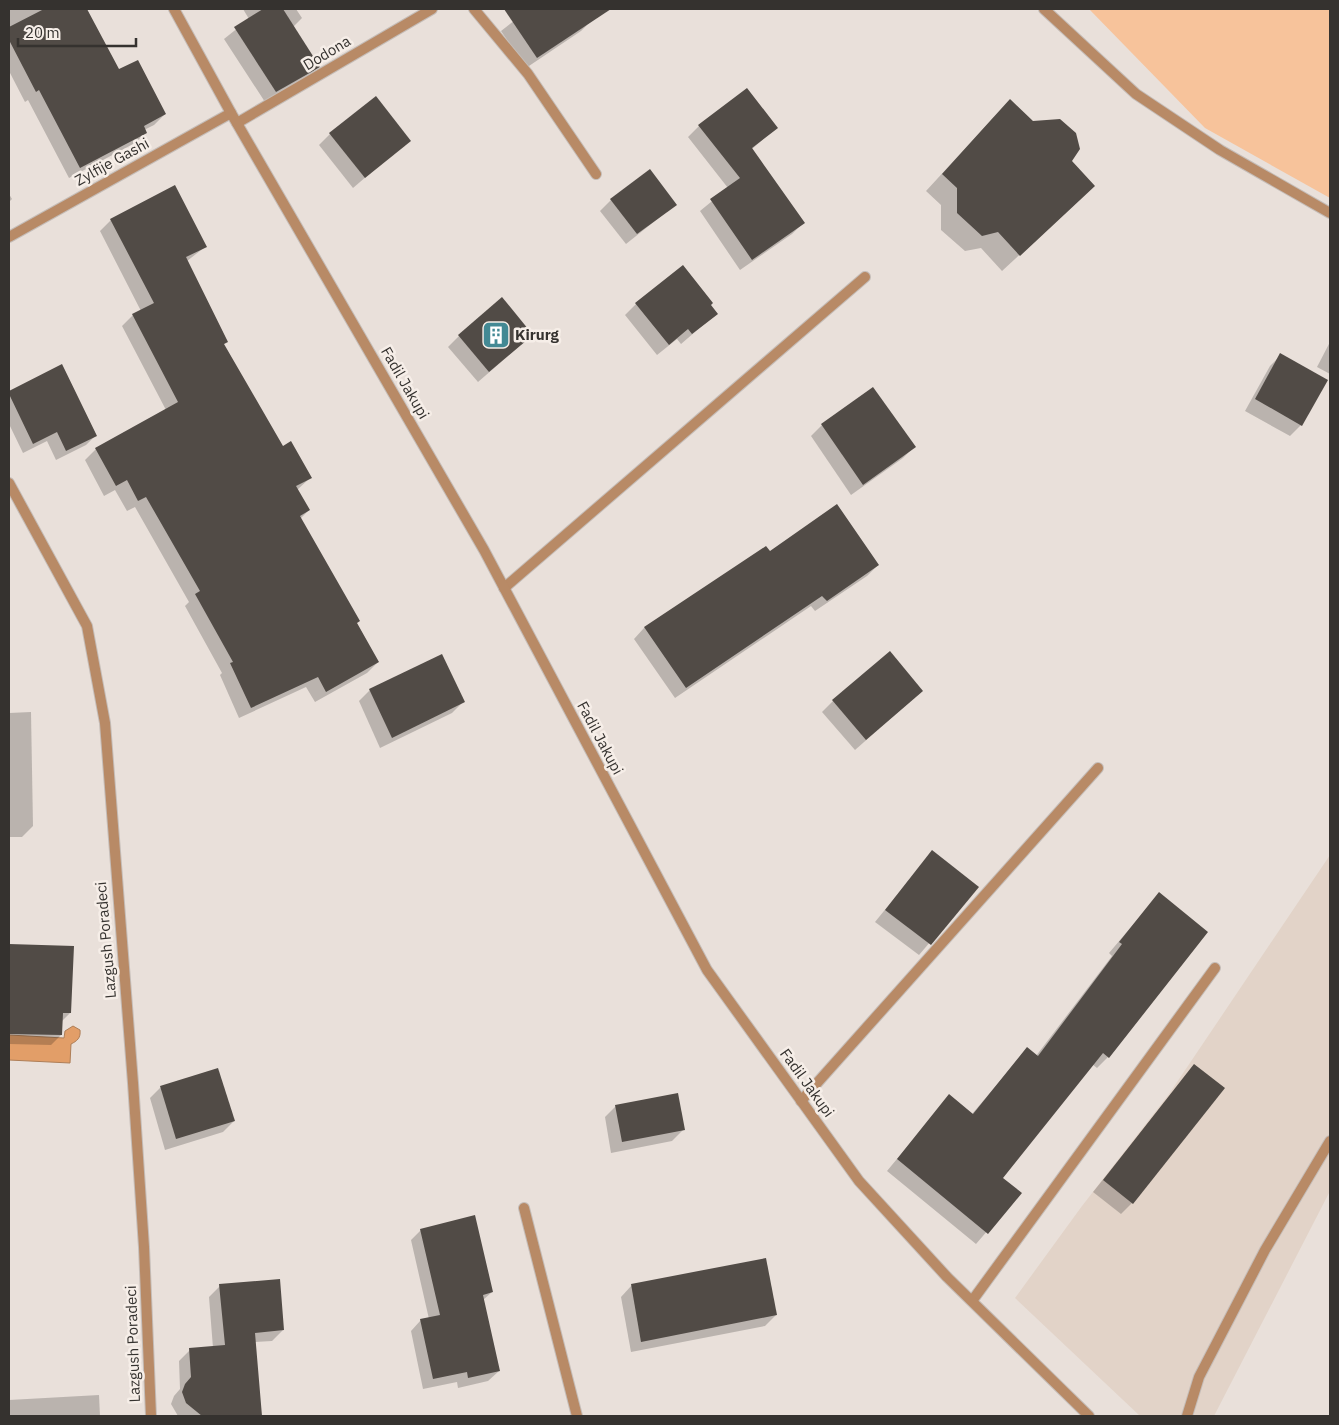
<svg xmlns="http://www.w3.org/2000/svg" width="1339" height="1425" viewBox="0 0 1339 1425" font-family="'IBM Plex Sans',sans-serif">
	<style>
		.built { fill: #e2d3c8 }
		.green { fill: #f7c39b }
		.water { fill: #e29e68; stroke: #ae7e57 }
		.shadow { fill: #0003 }
		.building { fill: #514b46 }
		.lines { fill: none; stroke-linecap: round; stroke-linejoin: round }
		.minor-casing { stroke: #c5bdb8; stroke-width: 12 }
		.tertiary-casing { stroke: #c5bdb8; stroke-width: 12 }
		.minor { stroke: #b88a66; stroke-width: 10 }
		.tertiary { stroke: #b88a66; stroke-width: 10 }
		.labels { text-anchor: middle; stroke-width: 5; stroke-linejoin: round; paint-order: stroke }
		.street-label { font-size: 15px; fill: #35322f; stroke: #f6eee8 }
		.poi-label { font-size: 15px; font-weight: bold; fill: #35322f; stroke: #f6eee8; text-anchor: start }
	</style>
	<rect width="100%" height="100%" fill="#e9e0da"/>
	<path class="built" d="M1330,855v336l-116,225h-74l-125,-118 67,-92 87,-112z"/>
	<path class="green" d="M1089,9h241v189l-125,-70z"/>
	<path class="water" d="M73,1026l7,4c1,8 -3,11 -9,14l-1,19 -61,-3v-25l55,3 1,-7z"/>
	<g class="shadow">
		<path d="M9,9h77l33,62 46,43 -11,11 -10,5 2,2 -11,11 -66,35 -41,-78 -3,2 -16,-31z"/>
		<path d="M243,9h53l6,9 -9,9 25,40 -11,11 -42,24 -41,-63 25,-20z"/>
		<path d="M529,9h71l-10,8 2,3 -11,11 -55,37 -25,-37z"/>
		<path d="M994,117l39,5 38,40 6,40 -75,69 -21,-23 -16,3 -24,-21v-25l-15,-14z"/>
		<path d="M699,126l77,2 -24,21 51,74 -11,11 -52,36 -40,-59 28,-23 -40,-51z"/>
		<path d="M330,134l79,6 -56,48 -34,-43z"/>
		<path d="M9,194l3,5 -3,3z"/>
		<path d="M611,200l64,5 -49,39 -26,-33z"/>
		<path d="M111,220l94,27 -18,14 40,80 -4,4 59,103 28,30 -13,12 12,20 -9,9 78,143 -11,11 -52,29 -9,-15 -67,31 -19,-43 2,-2 -37,-67 4,-4 -54,-95 -8,4 -12,-21 -11,6 -19,-36 11,-11 70,-39 -44,-84 11,-11 8,-4 -41,-80z"/>
		<path d="M636,304l73,1 7,9 -35,30 -4,-5 -20,16 -32,-40z"/>
		<path d="M532,335l-54,47 -30,-35 11,-11z"/>
		<path d="M1330,342v32l-13,-7z"/>
		<path d="M1281,355l20,70 -11,11 -45,-25 25,-45z"/>
		<path d="M62,366l34,69 -10,10 -30,15 -9,-19 -24,12 -14,-29v-32z"/>
		<path d="M873,389l41,58 -11,11 -52,37 -40,-59 11,-11z"/>
		<path d="M766,548l3,5 109,12 -11,11 -52,35 -4,-5 -136,92 -41,-59 10,-11z"/>
		<path d="M441,656l22,46 -11,11 -72,35 -21,-47 11,-11z"/>
		<path d="M922,691l-67,59 -33,-38 11,-11z"/>
		<path d="M31,712l2,114 -11,11h-13v-124z"/>
		<path d="M932,852l45,35 -58,68 -44,-33z"/>
		<path d="M1159,894l-51,163 -11,11 -5,-4 -91,114 19,15 -44,51 -89,-73 62,-75 23,18 55,-65 9,7 76,-100 -3,-3z"/>
		<path d="M9,945l63,2 -2,66 -8,8 -1,14 -10,10 -42,-1z"/>
		<path d="M1194,1066l-62,137 -11,11 -28,-22z"/>
		<path d="M161,1087l73,34 -11,11 -58,18 -15,-52z"/>
		<path d="M616,1106l67,24 -11,11 -61,12 -6,-36z"/>
		<path d="M421,1230l71,62 -9,8 16,71 -11,10 -30,7 -1,-6 -34,7 -12,-58 10,-11 8,-1 -18,-79z"/>
		<path d="M632,1285l144,30 -11,11 -134,26 -10,-55z"/>
		<path d="M220,1286l63,44 -11,11 -17,1 5,74h-82l-7,-12 3,-8 6,-7 -1,-28 11,-11 23,-2 -4,-51z"/>
		<path d="M99,1395l1,21h-91v-16z"/>
	</g>
	<g class="building">
		<path d="M44,9h43l32,60 19,-9 28,54 -22,12 3,7 -67,35 -41,-78 -3,2 -27,-52v-13z"/>
		<path d="M263,9h20l37,58 -44,25 -42,-65z"/>
		<path d="M504,9h107l-74,49z"/>
		<path d="M747,88l31,40 -26,20 53,75 -53,37 -42,-61 30,-21 -42,-53z"/>
		<path d="M376,96l35,45 -46,37 -36,-45z"/>
		<path d="M1010,99l23,22 27,-2 16,14 4,16 -8,12 23,25 -75,70 -22,-24 -16,4 -25,-23v-25l-15,-14z"/>
		<path d="M650,169l27,36 -40,29 -27,-35z"/>
		<path d="M175,185l32,62 -21,10 42,85 -4,2 59,102 8,-5 21,37 -16,8 14,24 -10,6 60,105 -3,2 22,39 -53,30 -8,-15 -67,31 -21,-45 3,-1 -38,-68 5,-3 -54,-94 -8,4 -11,-21 -11,6 -21,-38 83,-46 -46,-88 22,-11 -44,-84z"/>
		<path d="M683,265l30,38 -2,2 7,9 -26,20 -4,-5 -19,16 -34,-42z"/>
		<path d="M502,297l31,38 -44,37 -31,-37z"/>
		<path d="M1280,353l48,27 -26,46 -47,-27z"/>
		<path d="M62,364l35,72 -31,15 -9,-19 -24,12 -24,-50v-3z"/>
		<path d="M873,387l43,60 -53,38 -42,-61z"/>
		<path d="M837,504l42,61 -52,36 -5,-5 -136,92 -42,-61 122,-81 4,5z"/>
		<path d="M890,651l33,40 -57,49 -34,-40z"/>
		<path d="M442,654l23,48 -73,36 -23,-49z"/>
		<path d="M932,850l47,37 -48,58 -46,-35z"/>
		<path d="M1159,892l49,40 -99,126 -6,-5 -100,125 19,15 -34,41 -91,-75 52,-65 24,20 54,-67 11,9 84,-112 -3,-2z"/>
		<path d="M9,944l65,2 -3,67h-8l-1,22 -53,-1z"/>
		<path d="M1194,1064l31,24 -92,116 -30,-24z"/>
		<path d="M218,1068l17,53 -59,18 -16,-53z"/>
		<path d="M678,1093l7,37 -63,12 -7,-37z"/>
		<path d="M475,1215l18,77 -10,3 17,76 -32,7 -1,-6 -34,7 -13,-60 20,-4 -20,-86z"/>
		<path d="M766,1258l11,57 -136,27 -10,-58z"/>
		<path d="M280,1279l4,51 -29,3 7,83h-60l-16,-13 -4,-11 3,-8 6,-7 -2,-29 36,-3 -6,-61z"/>
	</g>
	<g class="lines">
		<g class="minor-casing">
			<g id="minor">
				<path d="M474,9l54,65 68,100"/>
				<path d="M1044,9l92,85 84,56 110,63"/>
				<path d="M237,123l195,-114"/>
				<path d="M9,237l222,-124"/>
				<path d="M9,483l78,143 18,97 28,360 11,164 7,169"/>
				<path d="M504,588l361,-311"/>
				<path d="M801,1101l297,-333"/>
				<path d="M524,1208l53,208"/>
				<path d="M972,1301l243,-333"/>
				<path d="M1187,1416l12,-39 66,-127 65,-109"/>
			</g>
		</g>
		<g class="tertiary-casing">
			<path id="tertiary" d="M174,9l57,104 253,437 223,420 152,211 88,96 142,139"/>
		</g>
		<use href="#minor" class="minor"/>
		<use href="#tertiary" class="tertiary"/>
	</g>
	<defs>
		<g id="building-square" transform="scale(1.4375)"><rect x="-9" y="-9" width="18" height="18" rx="4" fill="#438994" stroke="#f6eee8"/><path d="M-4-6H4V6H1V3H-1V6H-4ZM-2.5-4.3h1.7v1.8h-1.7ZM.8-4.3h1.7v1.8H.8ZM-2.5-1h1.7V.8h-1.7ZM.8-1h1.7V.8H.8Z" fill="#fff"/></g>
	</defs>
	<g fill-rule="evenodd">
		<use href="#building-square" x="496" y="335"/>
	</g>
	<g class="labels">
		<g class="street-label">
			<text transform="translate(327 53) rotate(-31)" y="5">Dodona</text>
			<text transform="translate(112 162) rotate(-29)" y="5">Zylfije Gashi</text>
			<text transform="translate(405 383) rotate(60)" y="5">Fadil Jakupi</text>
			<text transform="translate(600 738) rotate(62)" y="5">Fadil Jakupi</text>
			<text transform="translate(106 940) rotate(-95)" y="5">Lazgush Poradeci</text>
			<text transform="translate(807 1083) rotate(54)" y="5">Fadil Jakupi</text>
			<text transform="translate(133 1344) rotate(-92)" y="5">Lazgush Poradeci</text>
		</g>
		<g class="poi-label">
			<text x="515" y="340">Kirurg</text>
		</g>
	</g>
	<rect width="1339" height="1425" fill="none" stroke="#35322f" stroke-width="20"/>
	<path d="M18 38v8h118v-8" fill="none" stroke="#35322f" stroke-width="2.5"/>
	<text x="25" y="38" font-size="15" fill="#35322f" stroke="#f6eee8" stroke-width="4" paint-order="stroke">20 m</text>
</svg>
